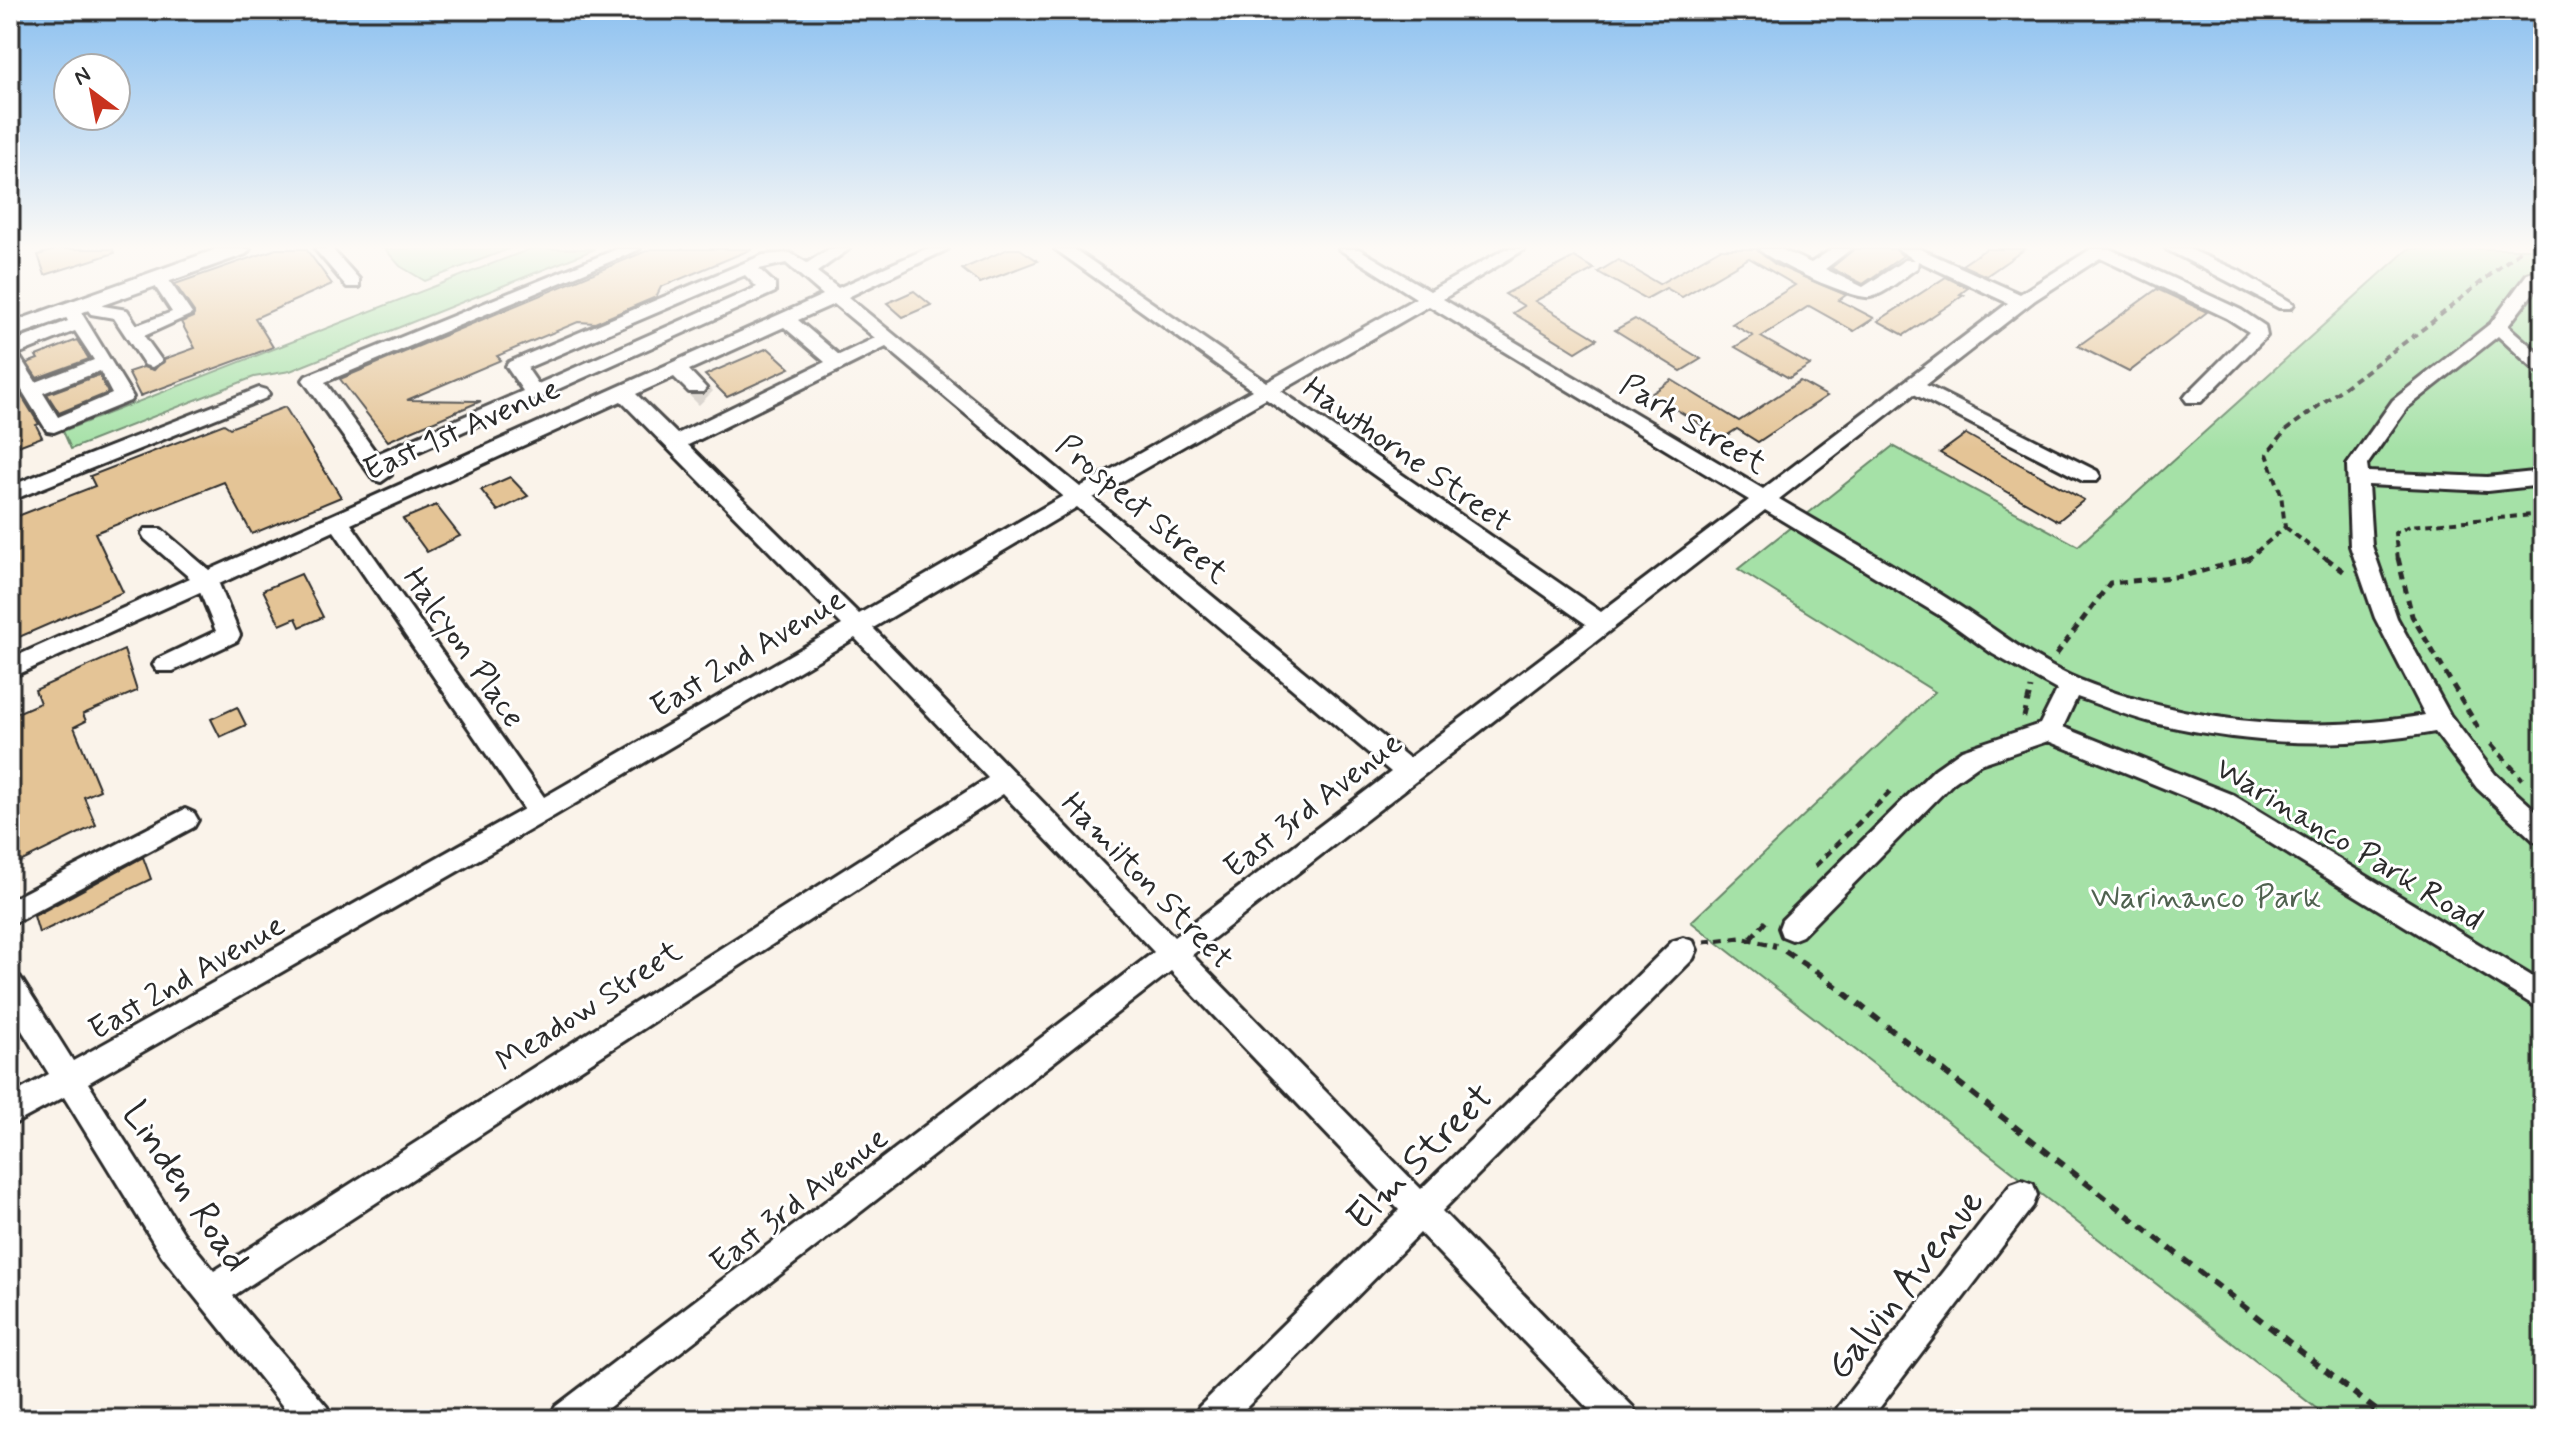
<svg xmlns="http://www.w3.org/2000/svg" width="2553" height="1429" viewBox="0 0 2553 1429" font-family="Mynerve,sans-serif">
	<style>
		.green { fill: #a5e1a7; stroke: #688669; stroke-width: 2 }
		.building { fill: #e4c496; stroke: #2b2b2b; stroke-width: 2 }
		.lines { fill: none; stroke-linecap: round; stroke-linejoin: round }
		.minor-tunnel { stroke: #d1cbc4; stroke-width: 20; stroke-dasharray: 20 10; stroke-linecap: butt }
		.minor-casing { stroke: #2b2b2b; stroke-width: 6 }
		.major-casing { stroke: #2b2b2b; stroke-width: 6 }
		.path-far2 { stroke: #2b2b2b; stroke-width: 4; stroke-dasharray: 7 5; stroke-linecap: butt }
		.path-far1 { stroke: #2b2b2b; stroke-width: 5; stroke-dasharray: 8 6; stroke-linecap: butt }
		.path { stroke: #2b2b2b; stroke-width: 6; stroke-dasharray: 10 8; stroke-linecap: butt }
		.minor { fill: #fff; fill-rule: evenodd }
		.major { fill: #fff; fill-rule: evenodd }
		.labels { text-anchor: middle; stroke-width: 6; stroke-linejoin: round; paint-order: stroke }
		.street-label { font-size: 32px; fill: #2b2b2b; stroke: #fff }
		.park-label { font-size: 32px; fill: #506250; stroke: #fff }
		.near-street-label { font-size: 38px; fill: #2b2b2b; stroke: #fff }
	</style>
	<rect width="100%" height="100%" fill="#faf3ea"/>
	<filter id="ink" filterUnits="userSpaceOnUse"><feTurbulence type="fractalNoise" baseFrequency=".0125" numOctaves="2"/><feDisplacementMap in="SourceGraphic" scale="16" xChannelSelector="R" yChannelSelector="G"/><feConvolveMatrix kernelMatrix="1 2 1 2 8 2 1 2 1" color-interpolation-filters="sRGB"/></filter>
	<g filter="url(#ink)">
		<g class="green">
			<path d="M385,249h124l-84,32 -25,-15z"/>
			<path d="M530,249h65l-305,122 -36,6 -183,72 -8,-18z"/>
			<path d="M2408,249h135v1170h-213l-639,-497 244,-230 -197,-123 155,-123 185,100z"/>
		</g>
		<g class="building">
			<path d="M58,249h55l1,4 -69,22 -7,-20z"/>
			<path d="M276,249h30l26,35 -77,34 18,29 -133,49 -12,-24 15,-5 11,3 10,-11 31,-11 -14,-26 12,-5 1,-5 -19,-28z"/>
			<path d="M651,249h101l-91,38 -5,10 -61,26 -17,-1 -81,34 4,4 -94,40 74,1 -93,40 -48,-62z"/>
			<path d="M1008,249h12l18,12 -58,22 -18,-14z"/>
			<path d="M1720,249h36l20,16 70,30 -7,5 35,18 -20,13 -45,-25 -48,31 49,28 -21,13 -54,-31 18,-11 -21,-12 63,-39 -46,-27 -67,39 -16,-9 -20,11 -48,-27 20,-12 41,24z"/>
			<path d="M1854,249h41l8,7 -40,28 -32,-16z"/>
			<path d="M1986,249h39l-39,27 -24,-11z"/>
			<path d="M1574,257l20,12 -59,32 62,38 -21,13 -63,-39 11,-7 -19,-12z"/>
			<path d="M1946,277l22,11 -8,6 4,1 -60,40 -26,-14z"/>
			<path d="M2157,289l50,23 -78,60 -51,-26z"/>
			<path d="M914,291l17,14 -28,12 -16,-14z"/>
			<path d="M1635,319l66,40 -20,12 -66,-41z"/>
			<path d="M77,340l12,19 -52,19 -10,-15 11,-4 -2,-3z"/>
			<path d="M768,348l22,20 -63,29 -22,-22z"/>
			<path d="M99,375l9,18 -49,20 -12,-19z"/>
			<path d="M10,377l29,47 -3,1 6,12 -32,12z"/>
			<path d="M1672,380l67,41 61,-40 27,15 -69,46 -21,-13 -14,9 -72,-44z"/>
			<path d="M285,407l56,90 -89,37 -28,-52 -129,51 28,59 -113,49v-122l85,-33 -5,-10 134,-52 6,4z"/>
			<path d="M1966,434l55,31 63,35 -26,21 -118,-68z"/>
			<path d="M510,477l18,19 -30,15 -17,-21z"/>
			<path d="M436,505l24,31 -33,16 -24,-33z"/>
			<path d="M301,574l22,43 -23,10 -4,-9 -16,7 -17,-35z"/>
			<path d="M124,650l13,41 -54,23 3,7 -12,6 26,63 -16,7 12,28 -86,42v-151l30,-13 -5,-13z"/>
			<path d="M237,707l9,18 -26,12 -9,-18z"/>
			<path d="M143,857l8,22 -112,54 -5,-17z"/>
		</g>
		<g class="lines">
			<path class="minor-tunnel" d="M696,388l10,10"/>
			<g class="minor-casing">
				<g id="minor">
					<path d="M315,249h17l27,30v8h-12z"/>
					<path d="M617,249h23l-315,133 52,72 146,-63 -17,-25 3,-4 254,-107 27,-2 17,10 22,-14h20l-32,23 21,16 88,-39h22l-100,48 232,190 172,-97 -197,-141h19l193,133 149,-84 -77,-49h20l71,42 75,-42h20l-82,50 320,190 245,-186 -90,-42 -1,7c-14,9 -31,26 -47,29 -16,3 -102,-36 -111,-48h21l31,14 21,-14h19l-26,20 38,18 42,-27h10l-17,-11h22l100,45 71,-45h19l131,61 24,16 2,10 -66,66h-14l-3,-4 3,-4 62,-62 -22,-14 -127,-60 -65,42 -109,85 171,86 3,5 -3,5h-14l-169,-87 -135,105c59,35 119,68 177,105 41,26 79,58 124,76 107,43 232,55 345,35l-50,-97 -25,-72 -3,-81 46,-65 98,-77 36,-49 16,-5v11l-35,46 35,31v16l-7,-2 -38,-35 -91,72 -40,57 1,7 119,5 56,-6v14l-56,6 -119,-6 4,61 25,72 53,97 45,59 48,43v27l-9,-3 -57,-53 -42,-56c-92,17 -184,13 -276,-8 -28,-6 -55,-18 -82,-27l-14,30 170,68 310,188v28l-328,-202 -167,-68 -68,23 -27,19 -151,153 -10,4 -10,-4 -3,-8 3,-8 153,-151 27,-19 78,-26 17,-34 -64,-36 -51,-37 -177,-107 -573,445 229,234 252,-248 10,-3 10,3 4,9 -4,9 -251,252 191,196 5,12h-40l-178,-186 -185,186h-41l5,-12 200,-197 -228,-239 -577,448h-44l5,-12 599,-455 -151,-158 -770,502 94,111 5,12h-39l-131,-163 -98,-159 -54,29v-30l39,-22 -39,-63v-38l10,4 53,84 451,-252 -190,-278 -115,53 21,51 -3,6 -64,30h-16l-4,-6 4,-6 59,-28 -16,-39 -190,86v-19l180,-81 -45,-39 -3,-5 3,-5h16l48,41 614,-275 -37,-32 -27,6 16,15v8l-389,174 5,9 -10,7 -7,-2 -71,-100 3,-4zM745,275l12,12 -219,97 -11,-16zM834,304l41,34 -36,17 -41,-35zM1429,306l320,194 -148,112 -320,-221zM784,327l41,35 -148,72 -41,-40 38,-17 15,15h14l3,-4 -17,-18zM886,347l177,149 -204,118 -171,-169zM1266,399l320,225 -177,134 -316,-260zM621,401l221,224 -298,172 -193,-273zM1077,507l314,265 -217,165 -301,-309zM855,638l133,140 -774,493 -30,-37 -96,-151 461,-264z"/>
					<path d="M2166,249h23l50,22 55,33 -3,4h-12z"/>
					<path d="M158,272l6,1 28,41 -48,22 18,25 -10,6 -7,-2 -31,-47 -23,-4 -9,-12 9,-5 12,9 24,4 10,15 35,-13 -23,-35z"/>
					<path d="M70,304l9,5 54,88 -3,4 -76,31 -7,-1 -37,-60v-28l58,-22 -7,-12zM75,331l19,29 -58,22 -18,-28zM100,371l12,23 -54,23 -15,-24z"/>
					<path d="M259,388l7,2 3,4 -3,4 -256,103v-15z"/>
					<path d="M185,809l9,4 4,7 -4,7 -184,98v-25z"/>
					<path d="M2022,1180l11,4 4,11 -4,11 -162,213h-38l5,-12 173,-223z"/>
				</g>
			</g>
			<g class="major-casing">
				<path id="major" d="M217,249h33l-4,5 -236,84v-15z"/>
			</g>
			<g class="path-far2">
				<path d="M2285,527l43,33"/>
				<path d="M2247,560l38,-33 -4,-33 -14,-40 19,-24 141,-104 95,-77"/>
				<path d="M2398,560l-3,-27 15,-7 133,-12"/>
			</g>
			<g class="path-far1">
				<path d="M2326,558l21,16"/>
				<path d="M2398,558l14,58 68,115"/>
				<path d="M2056,655l54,-72 73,-7 68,-18"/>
				<path d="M2024,717l7,-29"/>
				<path d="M2491,744l31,35"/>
				<path d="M1815,866l78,-77"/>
				<path d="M1751,938l17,-19"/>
				<path d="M1704,942l36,-4 36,8"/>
			</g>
			<g class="path">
				<path d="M1772,945l4,1"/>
				<path d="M1785,951l35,23 567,445"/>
			</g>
			<use href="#minor" class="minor"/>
			<use href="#major" class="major"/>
		</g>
	</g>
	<linearGradient id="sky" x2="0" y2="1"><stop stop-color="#8bc0f0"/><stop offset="0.55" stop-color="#fdfaf6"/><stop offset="1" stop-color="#fdfaf6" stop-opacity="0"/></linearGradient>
	<rect width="2553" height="449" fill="url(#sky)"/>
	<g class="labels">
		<g class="street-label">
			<text transform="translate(1694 423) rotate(31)" y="11">Park Street</text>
			<text transform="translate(461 428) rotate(-24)" y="11">East 1st Avenue</text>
			<text transform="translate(1408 454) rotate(35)" y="11">Hawthorne Street</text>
			<text transform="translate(1143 508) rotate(40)" y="11">Prospect Street</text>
			<text transform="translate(465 647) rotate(55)" y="11">Halcyon Place</text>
			<text transform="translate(747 652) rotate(-31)" y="11">East 2nd Avenue</text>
			<text transform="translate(1312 804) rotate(-38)" y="11">East 3rd Avenue</text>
			<text transform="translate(2350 843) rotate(31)" y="11">Warinanco Park Road</text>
			<text transform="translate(1148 880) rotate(46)" y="11">Hamilton Street</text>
			<text transform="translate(186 976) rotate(-30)" y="11">East 2nd Avenue</text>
			<text transform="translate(588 1005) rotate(-33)" y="11">Meadow Street</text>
			<text transform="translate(798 1199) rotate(-38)" y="11">East 3rd Avenue</text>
		</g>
		<g class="park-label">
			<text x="2206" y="907">Warinanco Park</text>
		</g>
		<g class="near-street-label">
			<text transform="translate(1419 1156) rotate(-45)" y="13">Elm Street</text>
			<text transform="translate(187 1186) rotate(56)" y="13">Linden Road</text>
			<text transform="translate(1904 1283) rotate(-52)" y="13">Galvin Avenue</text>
		</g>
	</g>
	<rect width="2553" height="1429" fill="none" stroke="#fff" stroke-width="40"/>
	<rect x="20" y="20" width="2513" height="1389" fill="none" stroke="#2b2b2b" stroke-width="3" filter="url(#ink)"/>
	<g transform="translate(92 92) rotate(328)"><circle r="38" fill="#ffffff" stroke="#aaaaaa" stroke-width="2"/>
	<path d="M0-6L14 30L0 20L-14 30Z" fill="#c8321e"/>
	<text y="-12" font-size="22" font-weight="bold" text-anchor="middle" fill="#2b2b2b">N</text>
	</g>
</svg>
